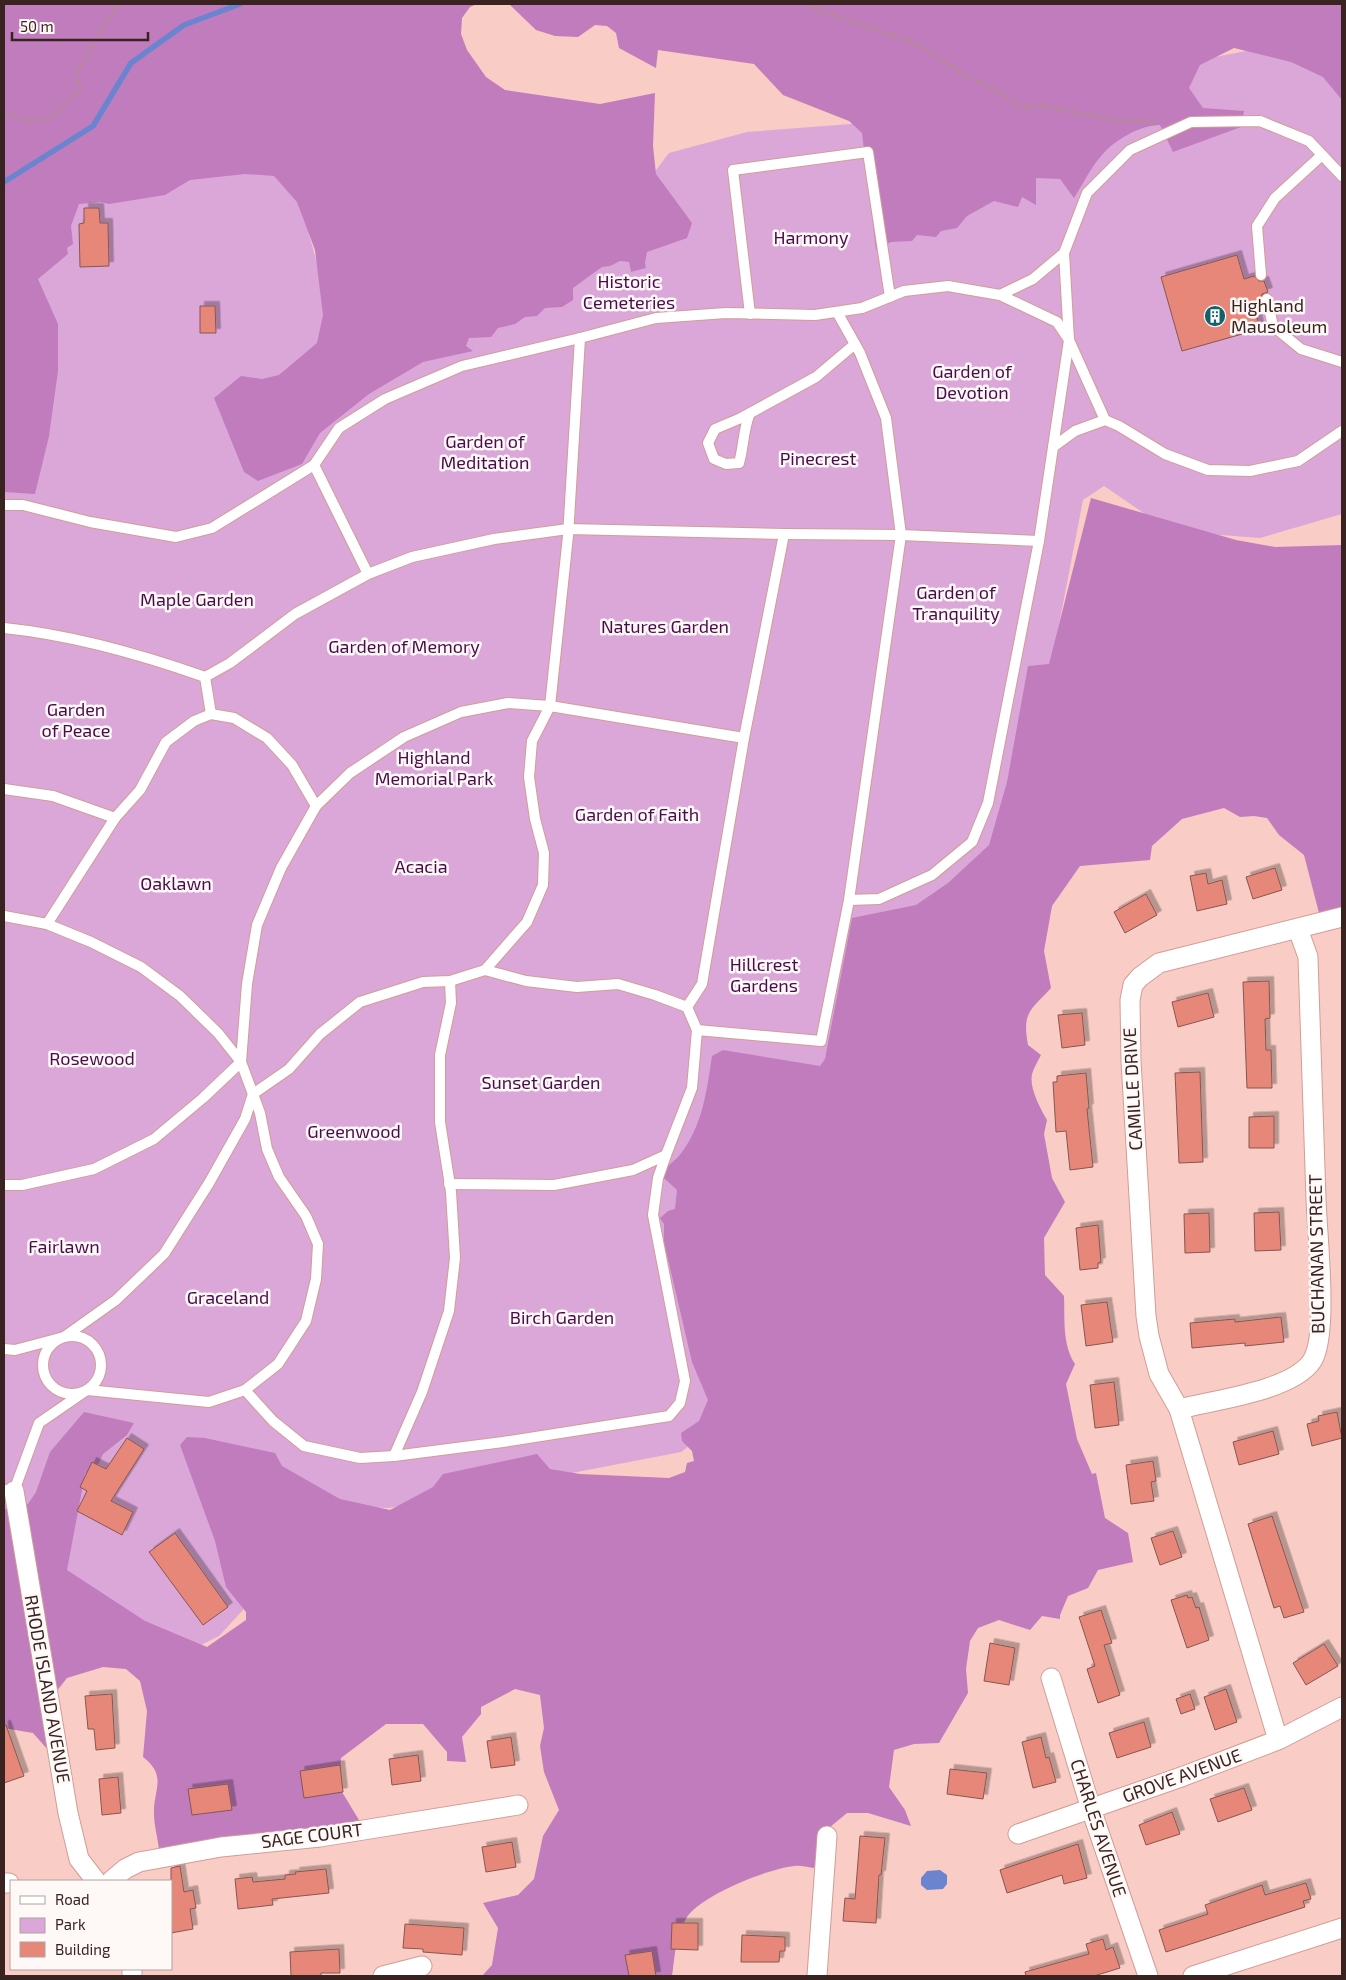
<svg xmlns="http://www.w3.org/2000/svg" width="1346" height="1980" viewBox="0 0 1346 1980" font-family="'Exo 2',sans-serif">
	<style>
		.green { fill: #dba7d8 }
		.forest { fill: #c07cbd }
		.water { fill: #6a84d0 }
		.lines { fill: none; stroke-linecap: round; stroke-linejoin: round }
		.stream { stroke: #6a84d0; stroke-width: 5.5 }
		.building { fill: #e6877a; stroke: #865650; filter: url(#shadow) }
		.service-casing { stroke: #d29d95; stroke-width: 12 }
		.minor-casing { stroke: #d29d95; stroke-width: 21 }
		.path { stroke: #b38f89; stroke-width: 3; stroke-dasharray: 4 4; stroke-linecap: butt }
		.service { stroke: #fff; stroke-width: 10 }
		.minor { stroke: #fff; stroke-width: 19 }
		.labels { text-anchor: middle; stroke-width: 5; stroke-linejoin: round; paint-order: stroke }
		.park-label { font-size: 18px; fill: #4a0b4a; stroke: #fef8f7 }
		.poi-label { font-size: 18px; fill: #382320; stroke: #fef8f7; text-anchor: start }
		.street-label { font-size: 18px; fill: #382320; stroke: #fef8f7 }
	</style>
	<defs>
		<filter id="shadow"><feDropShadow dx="4.5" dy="-4.5" stdDeviation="0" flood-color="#0004"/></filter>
	</defs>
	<rect width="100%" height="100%" fill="#f9ccc5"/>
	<path class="green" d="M1267,47l75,29v438l-82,24 -90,-7 -66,-45 -21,14 -62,321 -307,606 -33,25 -292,56 -136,-6 -3,73 -7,35 -24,26 -32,16 -183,-124v-1177l44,-140 134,-43h109l49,180 269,-116 60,-79 78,-21 130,-10z"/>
	<g class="forest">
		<path d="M4,4h473l-7,3 -8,11 -1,16 6,16 19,27 19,13 95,14 55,-11 -2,53 3,28 36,49 -5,15 -40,14 -2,11 1,5 -15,4 -2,-10 -9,-1 -10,5 -8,1 -29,21v12l-11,7 -17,1 -8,8 -12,1 -10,7 -17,4 -7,9 -22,1 -3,8 7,5 -50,11 -54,32 -49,39 -18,31 -44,17 -14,-9 -30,-74 27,-22 21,3 17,-4 38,-32 6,-28 -8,-65 -18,-48 -23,-26 -29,-2 -55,6 -25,15 -56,9 -8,-2 -22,2 -8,22 2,18 -6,4 1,6 -30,25 20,45v47l-9,65 -14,58 -31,-2z"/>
		<path d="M509,4h833v96l-19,-23 -32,-15 -57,-14 -34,17 -11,23 14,20 41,3 -3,16 -68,25 -13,-27c-19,0 -46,15 -58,30 -11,12 -19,29 -28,43l-14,-19 -24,-1v27l-14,-8 -4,10 -24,-6 -27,15 -10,12 -16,3 -5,6 -19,-2 -5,6 -21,1 -15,8 -14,-117 -13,-12 -66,-26 -29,-31 -96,-14 -2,18 -37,-20 -3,-15 -9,-7 -12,-1 -17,12 -23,-1 -19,-6z"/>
		<path d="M1091,498l145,42 39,7 67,-2v368h-23l-15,-58 -25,-20 -12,-17 -13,-2 -14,1 -16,-9 -42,11 -30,27 -2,14 -70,6 -28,40 -8,45 7,37c-21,23 -29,24 -23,57l13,10c-3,6 -7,12 -9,19 -3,14 8,34 15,46l-3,14 8,44 13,24 -21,36 1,37 19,21c1,23 -2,48 11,68l-9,20 11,55 15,35 4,-1 9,45 23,15 5,29 -35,8 -10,18 -20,8 -8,19v4l-18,-3 -12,14 -31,-10 -21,8 -8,13 -4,28 2,24 -29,50 -25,1 -20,6 -5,37 16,23 6,16 -43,-13h-21l-29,24 -1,29 -4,2c-6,-1 -13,-3 -19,-2 -27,3 -92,29 -107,51 -12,18 -12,39 -15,59h-190l10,-11 6,-37 -15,-25 35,-8 16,-16 9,-43 16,-26 -15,-38 -4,-26 4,-18 -4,-33 -25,-6 -34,18v7l-19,23 4,25 -19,-1v-9l-24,-28h-37l-45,34 -2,29 23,38 -203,25c-1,-12 -5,-24 -5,-36 -1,-24 14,-38 -11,-57l4,-46 -7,-30 -14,-12 -23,-2 -36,11 -11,14 -7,59 -16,-18 -29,-5v-219l24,-5 8,-12 14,-40 34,-40 50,11 -7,12 -24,19 -4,9 -14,11 -18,96 78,51 62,26 39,-27v-8l-20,-25 -11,-46 -35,-96 7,-8 18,1 70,15 7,13 58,33 50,11 43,-23 10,-13 94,-20 13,15 30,5 89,4 16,-6 2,-9 7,-2 -2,-10 -10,-10 -1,-8 18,-12 9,-21 -16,-38 -28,-120v-18l-4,-6 8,-7 7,-2 2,-19 -12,-11 -13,-2c10,-7 23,-15 30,-25 21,-28 25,-63 30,-96l11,-6 97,16 5,-7 27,-141 64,-13 32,-22 41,-38 18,-63 21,-116 21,-2z"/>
	</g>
	<path class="water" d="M940,1870l7,5v9l-4,5 -16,1 -6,-5v-7l6,-7z"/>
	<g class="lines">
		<path class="stream" d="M4,182l89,-56 38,-63 53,-38 56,-21"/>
	</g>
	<g class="building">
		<path d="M84,208h15l1,15h8l1,43 -29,1 -1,-43 5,-1z"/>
		<path d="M1237,255l7,24 10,-3 5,5h5l4,11 -6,2 -2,6 -7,3 7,26 -78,22 -21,-74z"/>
		<path d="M200,306h15l1,27h-16z"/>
		<path d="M1275,868l7,22 -29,9 -7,-22z"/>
		<path d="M1206,873l2,11 14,-4 5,24 -30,7 -7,-35z"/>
		<path d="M1146,894l11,21 -32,18 -11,-21z"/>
		<path d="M1269,981l1,37 -5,1 1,31h5l1,38h-25l-4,-106z"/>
		<path d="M1208,993l6,24 -36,10 -6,-25z"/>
		<path d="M1082,1013l3,32 -23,3 -4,-33z"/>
		<path d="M1200,1072l3,90 -24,1 -4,-90z"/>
		<path d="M1086,1073l3,35 -2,1 6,58 -23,3 -4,-39 -10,1 -3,-50h4v-6z"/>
		<path d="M1274,1116v32h-25v-31z"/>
		<path d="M1279,1212l2,38 -26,1 -1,-38z"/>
		<path d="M1209,1213l1,39 -25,1 -1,-39z"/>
		<path d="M1098,1225l3,37 -3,1v5l-18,2 -4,-42z"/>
		<path d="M1107,1302l6,40 -27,4 -5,-41z"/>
		<path d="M1281,1317l3,25 -39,4v-3l-53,5 -2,-25 45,-4v3z"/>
		<path d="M1114,1382l5,43 -24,3 -5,-43z"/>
		<path d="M1337,1412l5,26 -30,8 -5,-22 12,-3 -1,-5z"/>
		<path d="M1273,1431l6,23 -40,11 -6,-23z"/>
		<path d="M127,1438l17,11 -33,52 22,11 -11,23 -45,-24 10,-20 -7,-4 12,-25 14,7z"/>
		<path d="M1153,1461l3,20 -5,1 3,19 -23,3 -5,-39z"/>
		<path d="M1272,1516l32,96 -20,6 -4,-12 -6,2 -26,-84z"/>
		<path d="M1173,1531l9,26 -22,8 -9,-27z"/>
		<path d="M175,1533l53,74 -25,18 -54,-73z"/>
		<path d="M1187,1595l1,3 4,-1 4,11 3,-1 10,33 -22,8 -16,-48z"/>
		<path d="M1101,1610l11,33 -8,2 16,50 -22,8 -11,-34 8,-3 -16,-49z"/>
		<path d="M990,1643l25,5 -6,37 -25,-4z"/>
		<path d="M1324,1644l14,22 -32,19 -13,-22z"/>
		<path d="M1226,1689l11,33 -22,8 -11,-33z"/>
		<path d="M112,1694l3,54 -19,2 -2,-21h-6l-3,-33z"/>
		<path d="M1190,1694l5,15 -14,5 -5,-15z"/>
		<path d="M1144,1722l7,25 -34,11 -8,-25z"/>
		<path d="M4,1725h2l18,51 -20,7z"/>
		<path d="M511,1737l4,28 -24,3 -4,-27z"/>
		<path d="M1041,1737l5,21 3,-1 7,25 -23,6 -11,-46z"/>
		<path d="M418,1755l3,26 -29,4 -3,-26z"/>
		<path d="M340,1765l3,27 -39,6 -4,-27z"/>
		<path d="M950,1769l37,4 -4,26 -36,-5z"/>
		<path d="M118,1777l3,36 -19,2 -3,-36z"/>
		<path d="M228,1784l4,26 -40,5 -4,-26z"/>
		<path d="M1244,1788l8,22 -34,12 -8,-23z"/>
		<path d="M1172,1812l8,22 -34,11 -7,-20z"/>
		<path d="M860,1836l25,2 -4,37h-2l-3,48 -33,-2 2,-23 10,1z"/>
		<path d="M512,1842l4,25 -30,5 -4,-25z"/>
		<path d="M1078,1844l9,34 -23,6 -2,-9 -55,18 -7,-23z"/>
		<path d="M180,1866l4,26 9,-2 3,18 -6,1 3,20 -22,4v-65z"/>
		<path d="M326,1869l3,24 -57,6 1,6 -35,4 -3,-30 17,-2 1,5 32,-3v-4l11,-1 -1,-2z"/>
		<path d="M1306,1883l5,16 -8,2 2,6 -139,45 -7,-22 49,-16 -3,-9 57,-20 3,10z"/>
		<path d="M672,1923h26v27l-27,-1z"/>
		<path d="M405,1924l59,4 -2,27 -39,-3v-3l-20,-1z"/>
		<path d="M742,1935l43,2v14h-5l-1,11h-38z"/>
		<path d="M1103,1939l3,11 7,-3 7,21 -26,8h-68l-1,-4 64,-18 -3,-10z"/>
		<path d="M339,1949l1,24h-19v3h-30l-1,-24z"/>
		<path d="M652,1951l4,25h-27l-4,-21z"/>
	</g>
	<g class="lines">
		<g class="service-casing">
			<g id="service">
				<path d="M1064,253l5,87 36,80"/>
				<path d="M1261,275l-4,-49 18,-28 47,-43"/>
				<path d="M1000,295l33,-16 31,-26 23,-60 43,-43 61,-28 69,-1 49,20 33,35"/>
				<path d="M1267,299l6,27 28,23 41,13"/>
				<path d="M750,314l-17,-144 135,-18 22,145"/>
				<path d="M750,413c-7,16 -6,33 -11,50l-13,1 -12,-5 -6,-16 7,-14 26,-11 75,-41 39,-33"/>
				<path d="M1053,447l22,-16 30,-11 14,6 46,28 43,16 42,1 48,-10 44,-30"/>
				<path d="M314,465l54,109"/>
				<path d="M4,505h19l67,17 86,15 36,-9 102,-63 25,-37 46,-29 77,-33 118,-28 76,-20 70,-5 89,2 47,-7 42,-17 44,-5 52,9 57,27 12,18 -30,201 -51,262 -16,39 -40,33 -53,24 -30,1"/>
				<path d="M4,628c69,7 136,26 201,49l6,37"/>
				<path d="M205,677l25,-14 65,-49 73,-40 44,-17 82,-18 74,-10 216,5 117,1 138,6"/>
				<path d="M4,789l49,7 62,22"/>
				<path d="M4,916l43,8 44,18 50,25 39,29 38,37 23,29 19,51 7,36 12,28 27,39 12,28 -2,35 -10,42 -28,43 -33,26 -36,12 -122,-12 -48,33 -25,68 -10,-1"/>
				<path d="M47,924l68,-106 25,-28 26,-48 28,-21 17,-7 23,4 33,20 25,27 24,41"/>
				<path d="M485,970l41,11 51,6 41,-3 37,11 32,12 10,23"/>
				<path d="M687,1007l15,-23 42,-246 40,-204"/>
				<path d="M449,1184l105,1 79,-15 33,-15 26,-67 5,-58 124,11 28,-141 52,-365 -15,-117 -26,-65 -23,-41"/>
				<path d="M4,1185h18l72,-16 60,-30 49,-41 38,-36 6,-78 10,-59 24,-57 35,-62 34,-33 54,-36 57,-25 47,-9 42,3 194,32"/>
				<circle cx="72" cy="1365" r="29"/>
				<path d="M4,1349l11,1 49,-13 52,-37 48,-46 45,-71 36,-64 8,-25 36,-25 31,-35 40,-32 63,-20 27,-1 35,-11 42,-48 16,-37 1,-32 -9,-34 -6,-42 3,-36 18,-35 18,-170 12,-198"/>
				<path d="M245,1390l28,31 31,25 56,12 34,-2 109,-14 166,-26 11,-13 5,-22 -32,-166 5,-37 8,-23"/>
				<path d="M394,1456l28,-64 27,-81 6,-53 -4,-66 -11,-70v-67l11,-52 -1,-22"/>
			</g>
		</g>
		<g class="minor-casing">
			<g id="minor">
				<path d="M1179,1409l-20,-35 -10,-38 -3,-20 -15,-255 -1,-61 3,-15 7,-8 19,-14 183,-46"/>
				<path d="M14,1491l54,322 11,46 17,22"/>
				<path d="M1051,1678l40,131 57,167"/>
				<path d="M1278,1740l-99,-331c35,-9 113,-18 133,-48 17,-26 5,-127 4,-162 -3,-80 -6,-161 -8,-242l-10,-28"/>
				<path d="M1018,1834l166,-58 94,-36 64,-33"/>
				<path d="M111,1881l14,-12 14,-7 22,-4 60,-11 99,-10 198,-32"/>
				<path d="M4,1883h5"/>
				<path d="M132,1969v7"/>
				<path d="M383,1976l39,-10"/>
				<path d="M817,1976l10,-140"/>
				<path d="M1193,1976l149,-48"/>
			</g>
		</g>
		<g class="path">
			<path d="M811,4l4,5 100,34 54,35 35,16 18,14 15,-3 82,16h28l8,3"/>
			<path d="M4,113l25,8 20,-1 31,-31 -3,-17 34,-58 10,-10"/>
		</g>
		<use href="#service" class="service"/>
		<use href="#minor" class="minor"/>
	</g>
	<defs>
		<g id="building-disc" transform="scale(1.125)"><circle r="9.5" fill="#13616b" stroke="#fef8f7"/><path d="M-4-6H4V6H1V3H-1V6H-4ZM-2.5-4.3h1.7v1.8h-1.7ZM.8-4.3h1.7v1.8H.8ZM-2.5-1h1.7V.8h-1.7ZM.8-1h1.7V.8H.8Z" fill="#fff"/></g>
	</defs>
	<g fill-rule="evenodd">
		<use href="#building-disc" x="1215" y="316"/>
	</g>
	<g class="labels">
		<g class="park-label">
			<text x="811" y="244">Harmony</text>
			<text x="629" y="288">Historic<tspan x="629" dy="21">Cemeteries</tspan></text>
			<text x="972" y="378">Garden of<tspan x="972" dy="21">Devotion</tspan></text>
			<text x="485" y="448">Garden of<tspan x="485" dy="21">Meditation</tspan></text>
			<text x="818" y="465">Pinecrest</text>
			<text x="956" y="599">Garden of<tspan x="956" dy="21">Tranquility</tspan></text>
			<text x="197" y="606">Maple Garden</text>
			<text x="665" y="633">Natures Garden</text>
			<text x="404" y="653">Garden of Memory</text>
			<text x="76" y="716">Garden<tspan x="76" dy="21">of Peace</tspan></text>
			<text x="434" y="764">Highland<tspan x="434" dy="21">Memorial Park</tspan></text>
			<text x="637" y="821">Garden of Faith</text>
			<text x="421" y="873">Acacia</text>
			<text x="176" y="890">Oaklawn</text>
			<text x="764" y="971">Hillcrest<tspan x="764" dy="21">Gardens</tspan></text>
			<text x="92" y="1065">Rosewood</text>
			<text x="541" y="1089">Sunset Garden</text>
			<text x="354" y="1138">Greenwood</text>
			<text x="64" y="1253">Fairlawn</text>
			<text x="228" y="1304">Graceland</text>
			<text x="562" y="1324">Birch Garden</text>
		</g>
		<g class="poi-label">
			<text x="1231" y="312">Highland<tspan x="1231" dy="21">Mausoleum</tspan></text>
		</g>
		<g class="street-label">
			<text transform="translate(1133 1089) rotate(-93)" y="6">CAMILLE DRIVE</text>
			<text transform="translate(1317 1254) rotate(-91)" y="6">BUCHANAN STREET</text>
			<text transform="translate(47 1689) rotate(80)" y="6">RHODE ISLAND AVENUE</text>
			<text transform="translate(1182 1776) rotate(-20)" y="6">GROVE AVENUE</text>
			<text transform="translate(1098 1828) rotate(72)" y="6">CHARLES AVENUE</text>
			<text transform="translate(312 1836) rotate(-7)" y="6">SAGE COURT</text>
		</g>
	</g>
	<rect width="1346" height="1980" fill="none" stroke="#382320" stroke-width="10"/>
	<rect x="10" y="1880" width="162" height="90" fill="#fef8f7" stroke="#afa3a1"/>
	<rect x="20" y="1896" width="25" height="8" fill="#ffffff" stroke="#afa3a1"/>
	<text x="55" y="1905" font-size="15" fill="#382320">Road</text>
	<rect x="20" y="1918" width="25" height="15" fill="#dba7d8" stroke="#afa3a1"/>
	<text x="55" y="1930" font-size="15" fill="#382320">Park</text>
	<rect x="20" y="1942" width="25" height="15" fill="#e6877a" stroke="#afa3a1"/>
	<text x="55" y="1955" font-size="15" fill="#382320">Building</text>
	<path d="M12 32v8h136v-8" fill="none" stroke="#382320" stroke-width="2.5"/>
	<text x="20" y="32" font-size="15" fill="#382320" stroke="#fef8f7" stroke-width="4" paint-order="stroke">50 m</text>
</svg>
